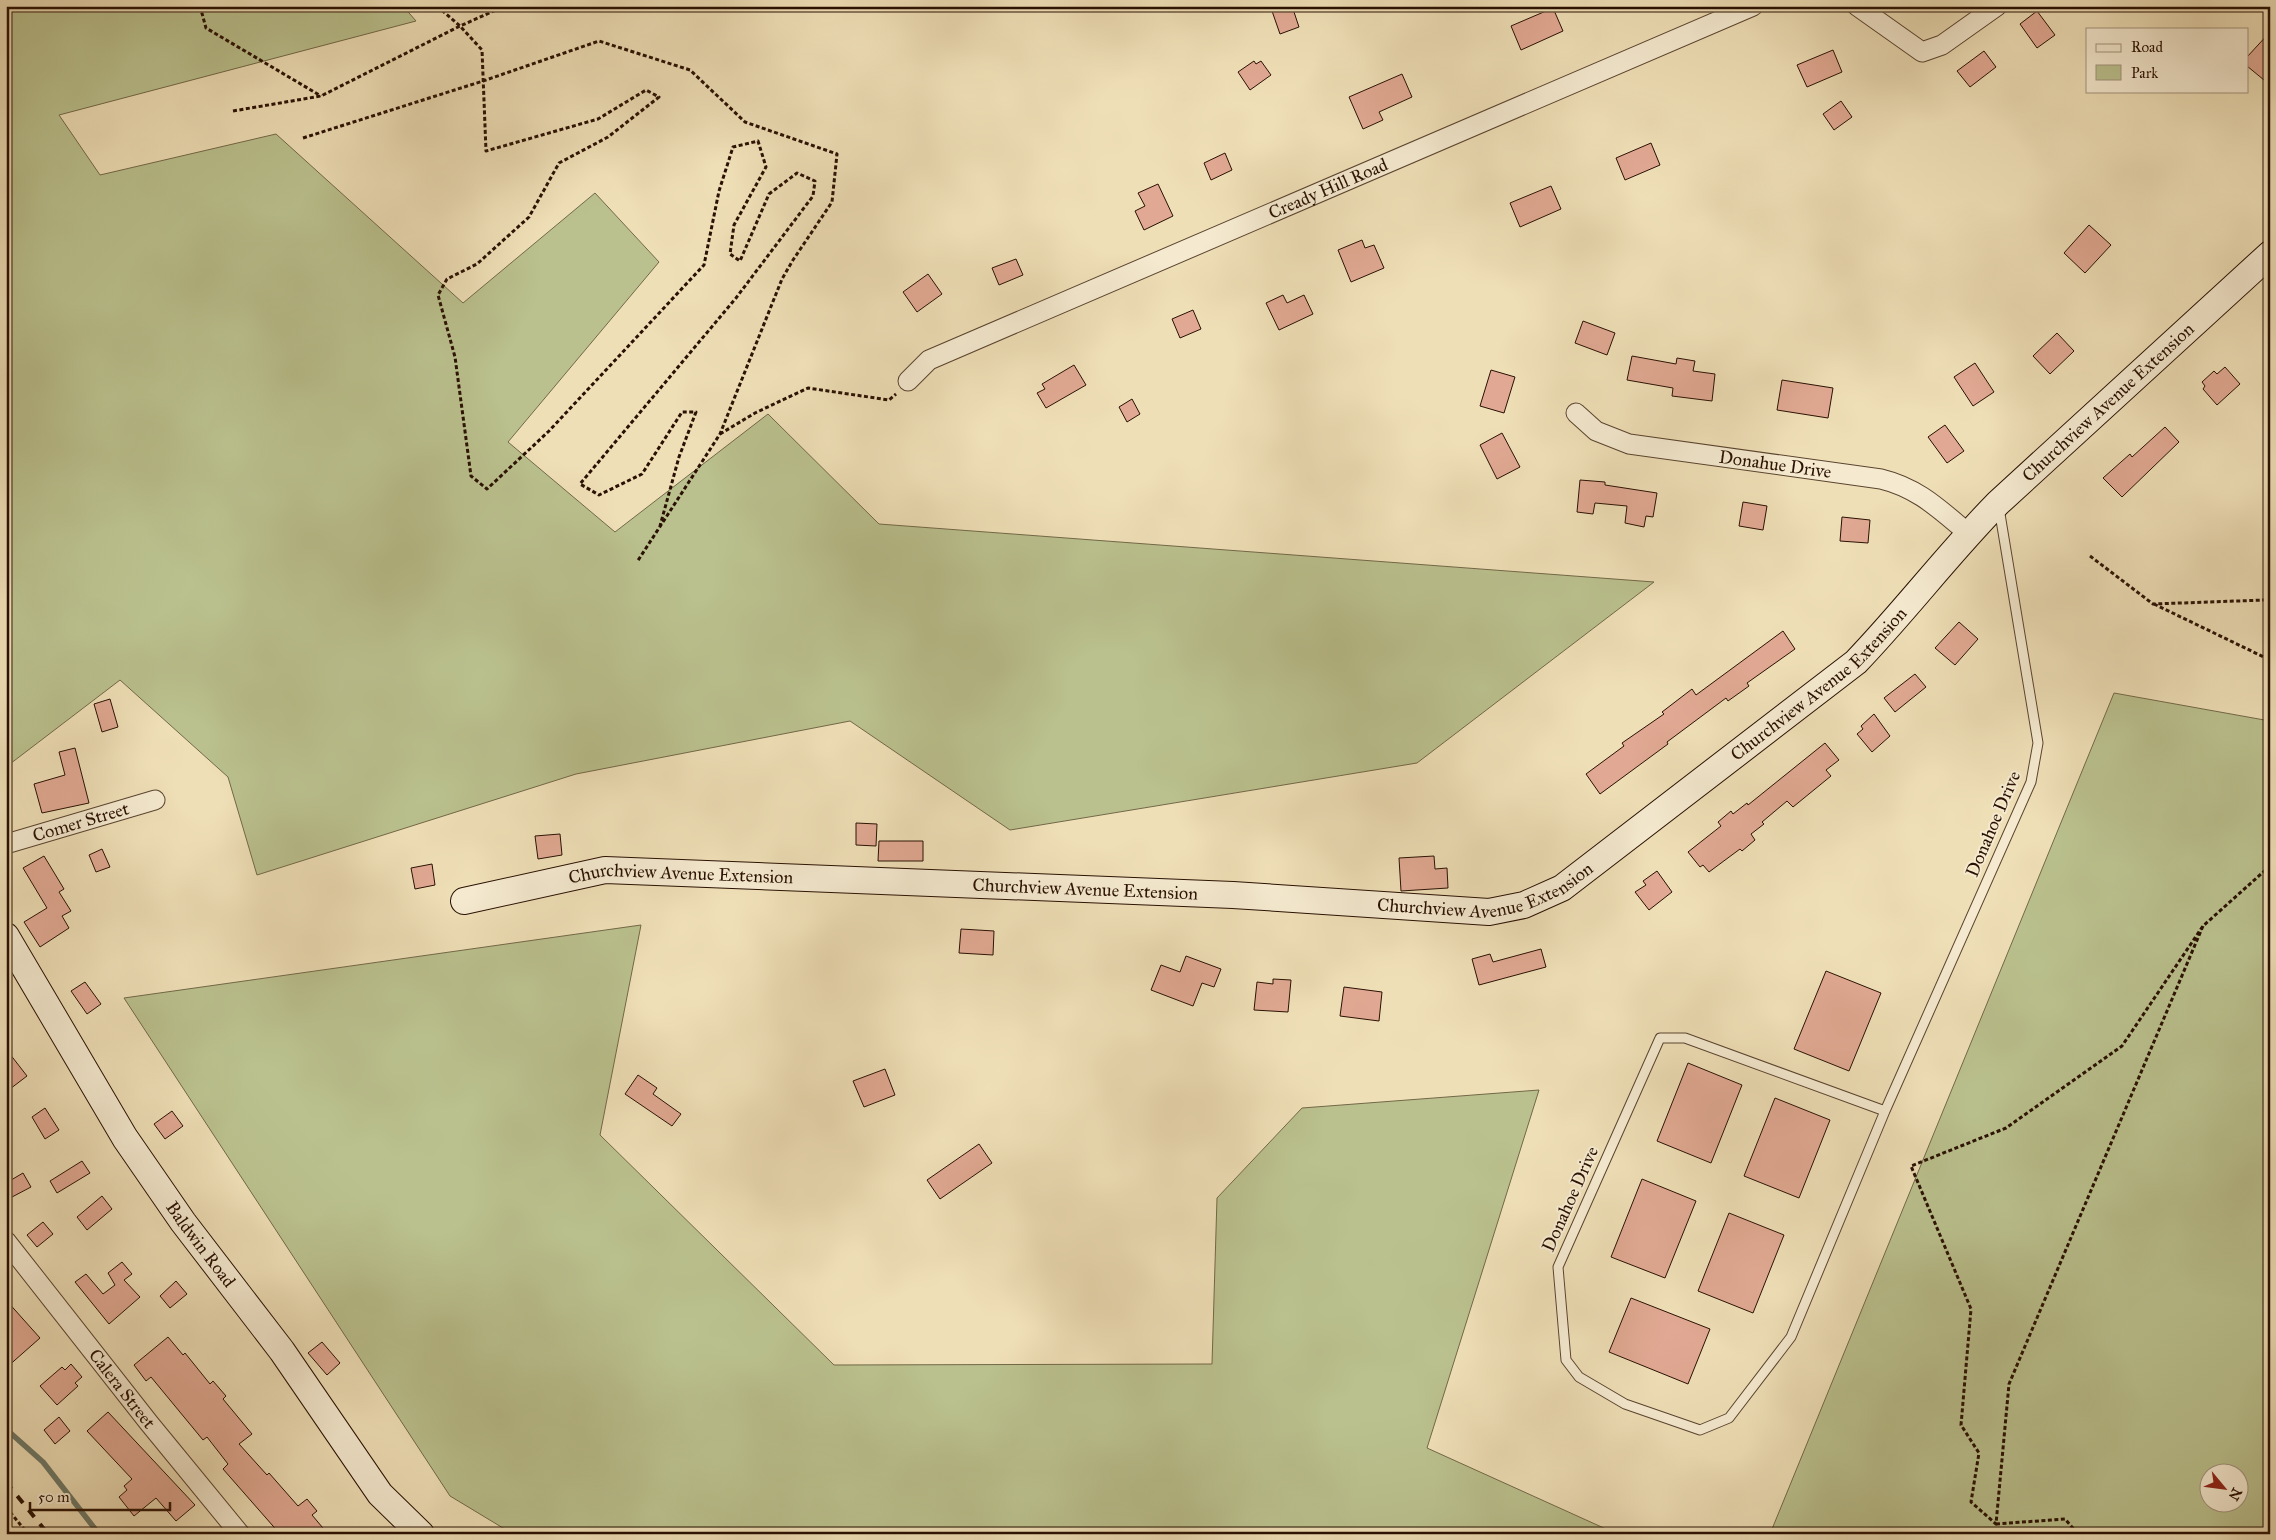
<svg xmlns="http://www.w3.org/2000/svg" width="2276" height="1540" viewBox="0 0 2276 1540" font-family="'IM FELL Great Primer',serif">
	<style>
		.green { fill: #bac18e; stroke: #726848; fill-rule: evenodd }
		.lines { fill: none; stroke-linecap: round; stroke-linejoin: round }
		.stream { stroke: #6d7867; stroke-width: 5.5 }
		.building { fill: #e1a993; stroke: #291002 }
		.lane-casing { stroke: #5a442f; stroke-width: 11 }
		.street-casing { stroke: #5a442f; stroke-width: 21 }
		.secondary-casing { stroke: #291002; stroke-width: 28 }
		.path { stroke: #291002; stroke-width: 3; stroke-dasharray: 4 2.5; stroke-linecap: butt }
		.lane { stroke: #f5ead0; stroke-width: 9 }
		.street { stroke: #f5ead0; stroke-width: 19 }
		.secondary { stroke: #f5ead0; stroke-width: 26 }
		.rail { stroke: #291002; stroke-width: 4; stroke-dasharray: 9 9; stroke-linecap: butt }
		.labels { text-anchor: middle; stroke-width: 4; stroke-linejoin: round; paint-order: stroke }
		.street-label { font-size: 18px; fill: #291002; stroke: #f5ead0 }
	</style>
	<rect width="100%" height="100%" fill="#efdfb7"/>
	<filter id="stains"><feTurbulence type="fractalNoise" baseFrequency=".004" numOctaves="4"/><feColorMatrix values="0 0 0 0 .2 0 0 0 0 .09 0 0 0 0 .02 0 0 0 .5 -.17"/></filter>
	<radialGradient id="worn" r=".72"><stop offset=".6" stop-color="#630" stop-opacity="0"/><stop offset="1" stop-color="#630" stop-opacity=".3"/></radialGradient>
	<g class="green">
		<path d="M6,6h397l13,15 -357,94 41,60 176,-41 187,169 132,-110 64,69 -151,180 107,90 153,-118 111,110 775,58 -237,181 -407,67 -160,-109 -274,53 -319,101 -29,-98 -108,-97 -114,87z"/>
		<path d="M2114,693l156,28v813h-500zM2208,1472h30v30h-30z"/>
		<path d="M641,925l-41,210 234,230 378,-1 5,-166 85,-90 237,-18 -112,358 190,86h-1104l-63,-38 -326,-498z"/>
	</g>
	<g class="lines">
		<path class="stream" d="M6,1429l37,33 56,72"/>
	</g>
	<g class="building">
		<path d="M1286,6h6l7,21 -19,7 -8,-23z"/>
		<path d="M1553,8l10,23 -42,19 -10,-24z"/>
		<path d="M2037,11l18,24 -18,13 -17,-24z"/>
		<path d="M2270,32v53l-23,-19v-9z"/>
		<path d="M1833,50l9,22 -35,15 -10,-22z"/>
		<path d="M1984,51l12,16 -26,20 -13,-16z"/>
		<path d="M1254,61l2,3 5,-3 10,14 -21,15 -12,-18z"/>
		<path d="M1402,74l10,23 -33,15 4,8 -20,9 -14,-32z"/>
		<path d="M1841,101l11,16 -18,13 -11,-16z"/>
		<path d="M1651,143l9,22 -35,15 -9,-22z"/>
		<path d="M1225,153l7,17 -21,10 -7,-17z"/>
		<path d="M1158,184l15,32 -29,14 -9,-19 10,-5 -7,-13z"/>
		<path d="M1551,186l10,23 -41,18 -10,-24z"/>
		<path d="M2089,225l22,20 -26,28 -21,-20z"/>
		<path d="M1362,240l3,8 9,-3 10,23 -33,14 -13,-32z"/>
		<path d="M1016,259l7,16 -24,10 -7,-17z"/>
		<path d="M928,274l14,20 -25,18 -14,-20z"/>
		<path d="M1283,295l4,8 17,-8 9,19 -34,16 -13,-27z"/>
		<path d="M1193,310l8,19 -21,9 -8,-19z"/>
		<path d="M1583,321l32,12 -8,22 -32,-12z"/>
		<path d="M2057,333l17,18 -24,23 -17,-18z"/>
		<path d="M1632,356l44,8 1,-6 18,3 -2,10 22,3 -3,27 -40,-5 1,-8 -46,-8z"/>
		<path d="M1975,363l19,29 -21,14 -19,-29z"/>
		<path d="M1074,365l12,20 -40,23 -9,-15 8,-4 -3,-5z"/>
		<path d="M2225,367l15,17 -23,21 -14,-16 2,-3 -3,-4 12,-11 3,3z"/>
		<path d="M1491,370l24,7 -11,36 -24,-7z"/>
		<path d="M1782,380l51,8 -5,30 -51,-8z"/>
		<path d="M1132,399l8,15 -13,8 -8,-15z"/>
		<path d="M1945,425l19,26 -17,12 -19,-26z"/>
		<path d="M2165,427l14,15 -57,55 -19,-19 27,-24 2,3z"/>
		<path d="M1502,433l18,34 -23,12 -17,-34z"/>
		<path d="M1580,480l25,2v3l52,8 -4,24 -7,-1 -2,11 -19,-4 2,-17 -32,-3 -2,11 -16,-2z"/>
		<path d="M1743,502l24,4 -4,24 -24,-4z"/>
		<path d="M1842,517l28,3 -2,23 -28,-2z"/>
		<path d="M1959,622l19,17 -23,26 -20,-17z"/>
		<path d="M1783,631l12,18 -48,34 2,3 -21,15 -2,-3 -59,44 1,2 -68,50 -14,-20 38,-28 -2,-3 42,-29 -2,-2 30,-23 4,6z"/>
		<path d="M1915,674l11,13 -31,25 -11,-14z"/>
		<path d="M110,699l8,28 -16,5 -8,-28z"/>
		<path d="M1874,714l16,22 -18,16 -15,-18 6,-5 -2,-3z"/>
		<path d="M1825,743l14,17 -13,10 5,6 -38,31 -6,-6 -25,21 2,2 -13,10 4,6 -13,11 -2,-2 -31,23 -6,-7 -3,2 -12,-15 33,-26 -3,-4 13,-11 2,3 14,-11 1,2z"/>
		<path d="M75,748l14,55 -47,10 -8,-29 31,-9 -6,-23z"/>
		<path d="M856,823l21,1 -1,22 -20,-1z"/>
		<path d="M560,834l2,21 -24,4 -3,-23z"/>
		<path d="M879,841h44v20h-45z"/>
		<path d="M102,849l8,18 -14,5 -7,-17z"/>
		<path d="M44,856l20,33 -5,3 12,19 -9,5 7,12 -29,19 -16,-25 23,-14 -24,-40z"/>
		<path d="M1434,856l1,13 12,-1 1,20 -47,3 -2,-33z"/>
		<path d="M432,864l3,21 -20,4 -4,-21z"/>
		<path d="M1657,871l15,21 -23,18 -14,-18 11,-7 -3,-4z"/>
		<path d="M961,929l33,2 -1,24 -34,-2z"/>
		<path d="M1541,949l5,18 -67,18 -7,-26 18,-5 3,8z"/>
		<path d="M1186,956l35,13 -7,18 -12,-4 -9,23 -42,-16 10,-25 19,7z"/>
		<path d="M1826,971l55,22 -32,78 -55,-22z"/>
		<path d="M1273,979l18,1 -3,32 -34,-2 3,-28 16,2z"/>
		<path d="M85,982l16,22 -14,10 -16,-23z"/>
		<path d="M1344,987l38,5 -3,29 -39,-5z"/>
		<path d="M6,1049l21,27 -21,16z"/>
		<path d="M1688,1063l54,22 -31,78 -54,-22z"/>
		<path d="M885,1069l10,26 -31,12 -11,-26z"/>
		<path d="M638,1075l19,13 -4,6 28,20 -9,12 -47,-32z"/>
		<path d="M1775,1098l55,22 -31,78 -55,-22z"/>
		<path d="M45,1108l14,22 -14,9 -13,-22z"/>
		<path d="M172,1111l11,15 -18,13 -11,-15z"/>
		<path d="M979,1144l13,19 -52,36 -13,-19z"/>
		<path d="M82,1161l8,12 -33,20 -7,-12z"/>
		<path d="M23,1173l8,14 -19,10 -6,-14z"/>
		<path d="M1642,1179l54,22 -31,77 -54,-21z"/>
		<path d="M102,1196l10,13 -25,21 -10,-13z"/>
		<path d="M1729,1213l55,22 -31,78 -55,-22z"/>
		<path d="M43,1222l10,12 -16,13 -10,-12z"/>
		<path d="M122,1262l10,12 -8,6 16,17 -31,27 -34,-42 11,-8 17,20 12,-9 -7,-12z"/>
		<path d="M176,1281l11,13 -17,14 -10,-12z"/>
		<path d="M1631,1298l79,31 -22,55 -79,-32z"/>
		<path d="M6,1300l34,38 -34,30z"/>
		<path d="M168,1337l15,18 2,-2 25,31 3,-3 13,15 -3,3 29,35 -13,10 28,31 2,-2 29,33 9,-7 10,12 -5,4 16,19h-48l-57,-65 5,-5 -21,-27 -4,3 -52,-63 -5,4 -12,-16z"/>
		<path d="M322,1342l18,21 -13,12 -19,-22z"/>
		<path d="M71,1364l11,13 -7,6 3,3 -21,19 -17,-19 22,-19 3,3z"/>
		<path d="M108,1412l87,93 -19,16 -20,-23 -22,18 -15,-19 8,-7 -3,-4 8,-7 -45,-48z"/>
		<path d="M59,1417l11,14 -15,13 -11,-14z"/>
	</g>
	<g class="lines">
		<g class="lane-casing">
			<path id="lane" d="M1885,1111l-200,-73h-25l-102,229 8,93 13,17 46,27 75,26 29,-12 62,-81 94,-226 146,-329 7,-39 -39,-235"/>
		</g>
		<g class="street-casing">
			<g id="street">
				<path d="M1857,6l65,46 20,-7 55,-39"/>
				<path id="s1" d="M908,381l21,-21 824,-354"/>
				<path id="s2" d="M1576,413l20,18 33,13 252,35c37,9 58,30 87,54"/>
				<path id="s3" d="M6,844l149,-44"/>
				<path id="s4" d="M6,1241l143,182 91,111"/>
			</g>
		</g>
		<g class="secondary-casing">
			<g id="secondary">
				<path id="s5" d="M464,901l141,-31 628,25 256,17 35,-7 38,-17 294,-226c49,-51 92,-108 142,-159l272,-249"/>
				<path id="s6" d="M6,936l119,202 58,84 99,129 98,143 41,40"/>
			</g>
		</g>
		<g class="path">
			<path d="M200,6l6,22 115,68"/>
			<path d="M437,6l23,20 22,24 4,101 112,-32 48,-29 13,7 -51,40 -49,26 -30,54 -52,47 -30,15 -9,16 17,62 16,119 16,13 62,-58 155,-166 15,-74 14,-44 25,-6 8,26 -32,58 -4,29 10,7 29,-67 28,-21 18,8 -2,15 -77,102 -156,186 19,11 43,-21 40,-62h14l-17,45 -19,69"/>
			<path d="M233,111l88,-15 139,-70 45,-20"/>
			<path d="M303,138l180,-57 116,-40 91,29 55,52 92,32 -5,48 -39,58 -11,19 -62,155 -83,128"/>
			<path d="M720,434l35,-21 53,-25 81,12 7,-6"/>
			<path d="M2090,556l63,48 112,-4 5,-4"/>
			<path d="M2154,604l116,56"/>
			<path d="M2203,926l-194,458 -13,140 -25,-22 8,-49 -18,-28 10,-116 -60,-143 95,-38 116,-82 81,-120 67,-60"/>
			<path d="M6,1507l22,27"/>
			<path d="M1996,1524l69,-5 13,15"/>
		</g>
		<use href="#lane" class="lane"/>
		<use href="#street" class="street"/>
		<use href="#secondary" class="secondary"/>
		<path class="rail" d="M6,1482l42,52"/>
	</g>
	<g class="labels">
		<g class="street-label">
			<text dy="6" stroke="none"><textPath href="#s1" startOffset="464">Cready Hill Road</textPath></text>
			<text dy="6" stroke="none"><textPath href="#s5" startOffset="1840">Churchview Avenue Extension</textPath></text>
			<text dy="6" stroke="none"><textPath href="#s2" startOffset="210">Donahue Drive</textPath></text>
			<text dy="6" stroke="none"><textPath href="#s5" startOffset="1435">Churchview Avenue Extension</textPath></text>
			<text dy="6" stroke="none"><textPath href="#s3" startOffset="78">Comer Street</textPath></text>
			<text transform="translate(1993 824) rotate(-67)" y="6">Donahoe Drive</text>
			<text dy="6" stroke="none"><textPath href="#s5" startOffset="220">Churchview Avenue Extension</textPath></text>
			<text dy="6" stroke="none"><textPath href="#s5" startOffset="1030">Churchview Avenue Extension</textPath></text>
			<text dy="6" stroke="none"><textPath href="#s5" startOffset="625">Churchview Avenue Extension</textPath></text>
			<text transform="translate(1570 1199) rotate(-66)" y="6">Donahoe Drive</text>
			<text dy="6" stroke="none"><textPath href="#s6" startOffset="365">Baldwin Road</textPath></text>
			<text dy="6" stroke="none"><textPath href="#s4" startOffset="188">Calera Street</textPath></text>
		</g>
	</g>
	<rect width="2276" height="1540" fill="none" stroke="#efdfb7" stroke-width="25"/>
	<rect x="8" y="8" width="2261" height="1525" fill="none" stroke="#291002" stroke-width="2.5"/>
	<rect x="12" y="12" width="2251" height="1515" fill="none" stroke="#291002"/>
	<rect x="2086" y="28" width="162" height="65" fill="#f5ead0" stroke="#a3937e"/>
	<rect x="2096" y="44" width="25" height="8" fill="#f5ead0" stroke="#a3937e"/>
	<text x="2131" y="52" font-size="15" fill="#291002">Road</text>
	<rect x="2096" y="65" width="25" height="15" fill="#bac18e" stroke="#a3937e"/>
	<text x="2131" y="78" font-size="15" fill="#291002">Park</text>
	<g transform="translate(2224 1488) rotate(119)"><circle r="24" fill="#f5ead0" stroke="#a3937e"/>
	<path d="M0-4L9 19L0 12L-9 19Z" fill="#8f2418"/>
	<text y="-8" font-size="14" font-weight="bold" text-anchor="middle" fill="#291002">N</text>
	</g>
	<path d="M30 1502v8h140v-8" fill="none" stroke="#291002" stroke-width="2.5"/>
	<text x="38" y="1502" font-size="15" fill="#291002" stroke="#f5ead0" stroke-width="4" paint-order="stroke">50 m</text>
	<rect width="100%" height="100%" filter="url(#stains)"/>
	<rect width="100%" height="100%" fill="url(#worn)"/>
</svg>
